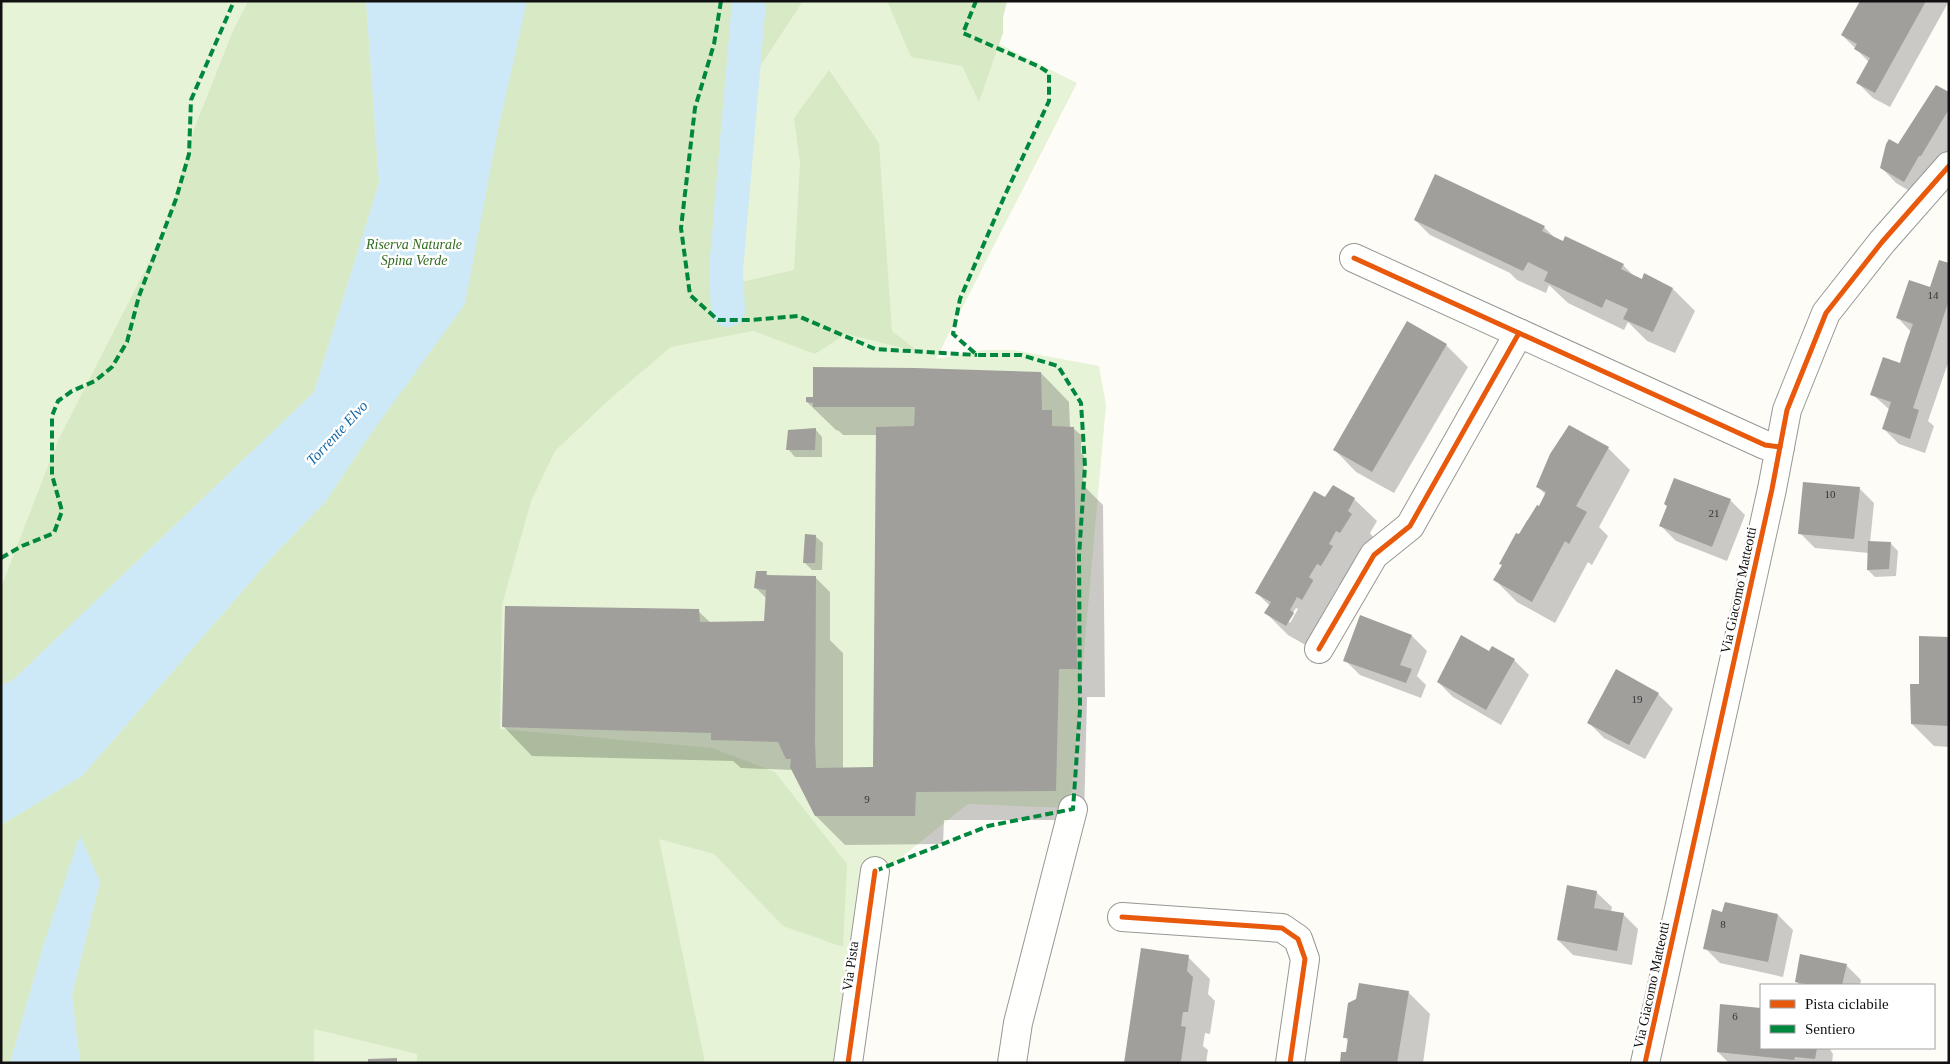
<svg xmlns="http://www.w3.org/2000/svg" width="1950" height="1064" viewBox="0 0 1950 1064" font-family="'Times New Roman',serif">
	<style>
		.green { fill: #e7f3d7; fill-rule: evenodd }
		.forest { fill: #d8eac5 }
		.water { fill: #cde8f7 }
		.shadow { fill: #0003; fill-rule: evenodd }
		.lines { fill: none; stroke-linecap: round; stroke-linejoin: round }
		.canal { stroke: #cde8f7; stroke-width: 34 }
		.building { fill: #a19f9c }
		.minor-casing { stroke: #979795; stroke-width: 30 }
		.minor { stroke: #fffffe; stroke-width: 28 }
		.quiet { stroke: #00873e; stroke-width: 4; stroke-dasharray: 8 4; stroke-linecap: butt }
		.cycleway-casing { stroke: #fff; stroke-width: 8 }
		.cycleway { stroke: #e8590c; stroke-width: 5 }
		.labels { text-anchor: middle; stroke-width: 5; stroke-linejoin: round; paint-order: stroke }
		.number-label { font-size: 11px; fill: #353434 }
		.park-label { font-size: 14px; font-style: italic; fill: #2f6b1f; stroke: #fff }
		.street-label { font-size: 14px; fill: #111; stroke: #fff }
		.water-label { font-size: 15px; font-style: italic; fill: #1768a6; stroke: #fff }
	</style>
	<rect width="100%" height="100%" fill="#fdfcf7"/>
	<path class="green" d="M1,1h247l-15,29 -30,76 52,-105h747l-3,43 78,39 -141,276 47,-9h30l86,16 7,39 -36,403 -102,-4 -99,79 -23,180h-845zM153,255l-147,322 51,-135z"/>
	<g class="forest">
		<path d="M248,1h118l13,182 -65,209 -301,288 -12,5v-97l56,-146 108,-211 29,-102 39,-99z"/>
		<path d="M520,1h283l-46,70 -18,114 -2,98 57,-13 6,-107 -6,-45 35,-48 50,73 13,188 27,21 -73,-18 -31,20 -62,-23 -82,16 -59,50 -57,54 -24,50 -29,104 -2,124 212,19 63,24 72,92 -4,83 -60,-21 -69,-72 -55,-15 46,224h-288v-9l-103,-25v34h-234l-8,-68 28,-113 -55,58 -35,123h-9v-238l81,-49 190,-219 54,-56 44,-66z"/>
		<path d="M887,1h120l-4,17v15l-24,69 -17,-36 -51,-9z"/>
	</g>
	<g class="water">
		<path d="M366,1h161l-29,129 -33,174 -95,131 -44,66 -54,56 -190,219 -81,49v-140l12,-5 301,-288 65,-209z"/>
		<path d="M80,835l20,47 -28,113 8,68h-70l35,-123z"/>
	</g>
	<g class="shadow">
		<path d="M1861,1h88l-59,106 -17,-9 -15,-15 11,-21 -27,-27z"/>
		<path d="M1949,94v55l-29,48 -24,-14 -15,-16 18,-22z"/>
		<path d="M1415,220l129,7 13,13 66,25 12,12 8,3 2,-5 28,14 22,22 -20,42 -28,-12 -19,-19 -4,8 -56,-27 -19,-18 -3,8 -29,-13 -7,-7 -80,-38z"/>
		<path d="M1949,265v95l-21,61 6,5 -9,27 -26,-9 -15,-15 6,-19 -18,-16 28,-30 11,-32 -13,-14 32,-29z"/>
		<path d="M1446,345l22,22 -74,126 -38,-21 -22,-23z"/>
		<path d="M1041,373l28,29 1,26h3l8,7v18l3,3 -1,29 20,20 2,192h-18l-3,123h-140l-1,24 -98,1 -29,-29 -23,-46 -52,-2 -8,-7 -201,-5 -28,-29 194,-116 13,12 55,-1 1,-23 -11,-11 10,-15 4,4h45l15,15v48l13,13v116l31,-1 3,-333h-34l-4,-4 -3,-1 -29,-28z"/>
		<path d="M815,429l7,8v20h-27l-7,-8z"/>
		<path d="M1608,448l22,22 -31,57 9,9 -16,29 -4,-3 -33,61 -38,-21 -22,-22 32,-60 2,2 17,-27 -8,-8z"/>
		<path d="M1859,488l15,15 -4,40h20l8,8 -2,25 -21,1 -7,-7 1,-17 -54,-5 -15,-15z"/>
		<path d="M1326,499h28l23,22 -7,12 3,4 -10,17 -4,-2 -8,14 3,3 -10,18 -5,-2 -8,14 4,4 -11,18 -4,-2 -8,13 4,4 -7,11 -21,-12 -22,-22 4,-7 -14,-14zM1296,608l2,1 -8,14 -2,-2z"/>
		<path d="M1730,500l15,15 -18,46 -51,-20 -15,-15z"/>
		<path d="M815,536l8,7 -1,27h-10l-8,-8z"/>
		<path d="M1412,636l15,15 -10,25 9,9 -5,13 -61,-23 -15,-15z"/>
		<path d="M1949,638v109l-15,-1 -22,-22 9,-39z"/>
		<path d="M1489,653l25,7 15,15 -28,50 -48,-28 -15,-15z"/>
		<path d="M1658,694l15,15 -28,50 -41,-21 -15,-15z"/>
		<path d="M1596,892l16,15 -1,5 12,2 15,15 -6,36 -59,-10 -15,-15z"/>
		<path d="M1778,915l15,15 -10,47 -63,-14 -15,-15z"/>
		<path d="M1188,957l22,22 -2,15 7,7 -5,33 -5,-1 -2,13 5,4 -2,13h-80z"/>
		<path d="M1846,965l15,15 -1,5h-60l-3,-3z"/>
		<path d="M1408,992l22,22 -7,49h-82l6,-9 2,-12 -4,-5z"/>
		<path d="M1721,1005l40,4v39h68l4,6 -1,9h-103l-11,-11z"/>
	</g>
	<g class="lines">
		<path class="canal" d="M728,310l-2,-40 23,-269"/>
	</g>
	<g class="building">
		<path d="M1860,1h66l-51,92 -19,-10 14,-25 -16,-9 3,-5 -16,-9z"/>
		<path d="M1936,85l13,7v17l-28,47h-2l-15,26 -24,-14 6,-24 3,-5 9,5z"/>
		<path d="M1435,174l110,52 -3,5 21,10 2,-5 59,28 -3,5 21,10 2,-6 29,15 -20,44 -30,-13 5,-10 -22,-10 -4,9 -58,-27 4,-9 -20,-10 -5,9 -109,-51z"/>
		<path d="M1939,260l10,3v37l-36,108 6,2 -9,29 -28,-10 9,-27 -21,-7 13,-38 17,6 6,-20 7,-19 -17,-6 13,-38 21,7z"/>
		<path d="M1407,321l40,23 -75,128 -39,-22z"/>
		<path d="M813,367l102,1 126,4 1,38h10v16l22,1 3,242h-18l-3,122 -140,1 -1,24h-100l-25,-49 1,-8h-5l-8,-17 -67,-2v-7l-209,-6 3,-121 194,3 1,13 64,-1 2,-31 -12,-2 2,-17h11l-1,4 50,1 -1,167 1,25 57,-1 3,-340 38,-1 1,-19h-102v-4l-7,-1v-5h7z"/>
		<path d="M1569,425l40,22 -33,59 11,6 -18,32 -4,-3 -33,61 -39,-22 9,-15 -3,-1 17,-31 3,1 18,-29 2,1 7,-14 -10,-5 14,-33z"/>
		<path d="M816,428l-1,22h-29l2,-20z"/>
		<path d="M1674,478l57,21 -19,48 -53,-21 8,-20 -3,-2z"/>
		<path d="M1803,482l57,5 -6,52 -56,-5z"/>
		<path d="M1333,485l22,13 -7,13 4,3 -12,19 -4,-2 -7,13 4,2 -12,20 -4,-2 -8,13 4,3v1l-11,19 -5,-3 -7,13 4,3 -8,13 -22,-13 7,-11 -16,-9 59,-102 11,6z"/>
		<path d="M805,534l11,1 -1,28h-12z"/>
		<path d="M1868,541l23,1 -2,27 -22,1z"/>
		<path d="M1360,615l52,20 -12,30 12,4 -6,14 -63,-22z"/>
		<path d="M1461,635l28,16 3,-5 23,13 -29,51 -49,-28z"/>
		<path d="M1919,636l30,1v89l-38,-2 -1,-40h9z"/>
		<path d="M1616,669l43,24 -30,52 -42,-22z"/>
		<path d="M1567,885l30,6 -3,17 30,5 -7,38 -60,-11z"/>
		<path d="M1725,902l53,12 -10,48 -65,-13 9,-40 10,3z"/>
		<path d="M1141,948l48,7 -2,16 6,6 -5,35h-5l-2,14 5,1 -5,34 -3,2h-54z"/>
		<path d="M1800,954l47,10 -5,21h-32l-15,-3z"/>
		<path d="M1359,983l50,8 -12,72h-57l1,-11h5l2,-14h-5l5,-35 8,-4z"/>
		<path d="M1720,1004l41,4v40h56l-2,11 -20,-2 -1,3 -77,-8z"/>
		<path d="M397,1058v5h-29v-4z"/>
	</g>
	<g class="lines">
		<g class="minor-casing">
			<g id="minor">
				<path d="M1354,258l411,187 15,2"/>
				<path d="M1319,649l55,-94 36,-29 109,-193"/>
				<path d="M1122,917l160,11 16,11 7,20 -15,104"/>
				<path d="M848,1063l27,-192"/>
				<path d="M1012,1063l6,-40 55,-214"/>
				<path d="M1645,1063l127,-574 15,-79 39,-97 56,-71 67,-76"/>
			</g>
		</g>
		<use href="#minor" class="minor"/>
		<g class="quiet">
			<path d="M721,1l-7,43 -19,64 -14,120 9,67 28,25h33l47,-4 77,33 102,6"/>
			<path d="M1,558l21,-12 32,-13 8,-22 -10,-36v-59l6,-15 14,-10 23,-10 17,-14 15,-25 12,-46 37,-97 13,-45 2,-54 43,-99"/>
			<path d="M875,871l113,-45 85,-17 7,-100 -1,-153 6,-90 -4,-63 -23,-37 -37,-11h-44l-24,-21 7,-35 45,-104 44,-94v-28l-9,-6 -77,-34 13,-32"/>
		</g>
		<g class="cycleway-casing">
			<g id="cycleway">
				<path d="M1354,258l411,187 15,2"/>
				<path d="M1319,649l55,-94 36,-29 109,-193"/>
				<path d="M1122,917l160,11 16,11 7,20 -15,104"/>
				<path d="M848,1063l27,-192"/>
				<path d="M1645,1063l127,-574 15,-79 39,-97 56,-71 67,-76"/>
			</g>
		</g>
		<use href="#cycleway" class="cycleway"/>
	</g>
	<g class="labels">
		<g class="number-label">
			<text x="1933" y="299">14</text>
			<text x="1830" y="498">10</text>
			<text x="1714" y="517">21</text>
			<text x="1637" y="703">19</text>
			<text x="867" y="803">9</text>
			<text x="1723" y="928">8</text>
			<text x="1735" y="1020">6</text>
		</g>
		<g class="park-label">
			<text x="414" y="249">Riserva Naturale<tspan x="414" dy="16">Spina Verde</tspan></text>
		</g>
		<g class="street-label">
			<text transform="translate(1738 590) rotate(-78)" y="5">Via Giacomo Matteotti</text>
			<text transform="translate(850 966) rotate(-82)" y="5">Via Pista</text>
			<text transform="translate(1651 985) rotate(-78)" y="5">Via Giacomo Matteotti</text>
		</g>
		<g class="water-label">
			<text transform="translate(337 433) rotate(-47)" y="5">Torrente Elvo</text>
		</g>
	</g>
	<rect width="1950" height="1064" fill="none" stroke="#111111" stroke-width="5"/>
	<rect x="1760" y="984" width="175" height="65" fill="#ffffff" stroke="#a0a0a0"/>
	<rect x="1770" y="1000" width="25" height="8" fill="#e8590c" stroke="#a0a0a0"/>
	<text x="1805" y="1009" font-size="15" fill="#111111">Pista ciclabile</text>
	<rect x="1770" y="1025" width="25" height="8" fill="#00873e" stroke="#a0a0a0"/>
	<text x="1805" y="1034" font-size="15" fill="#111111">Sentiero</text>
</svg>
